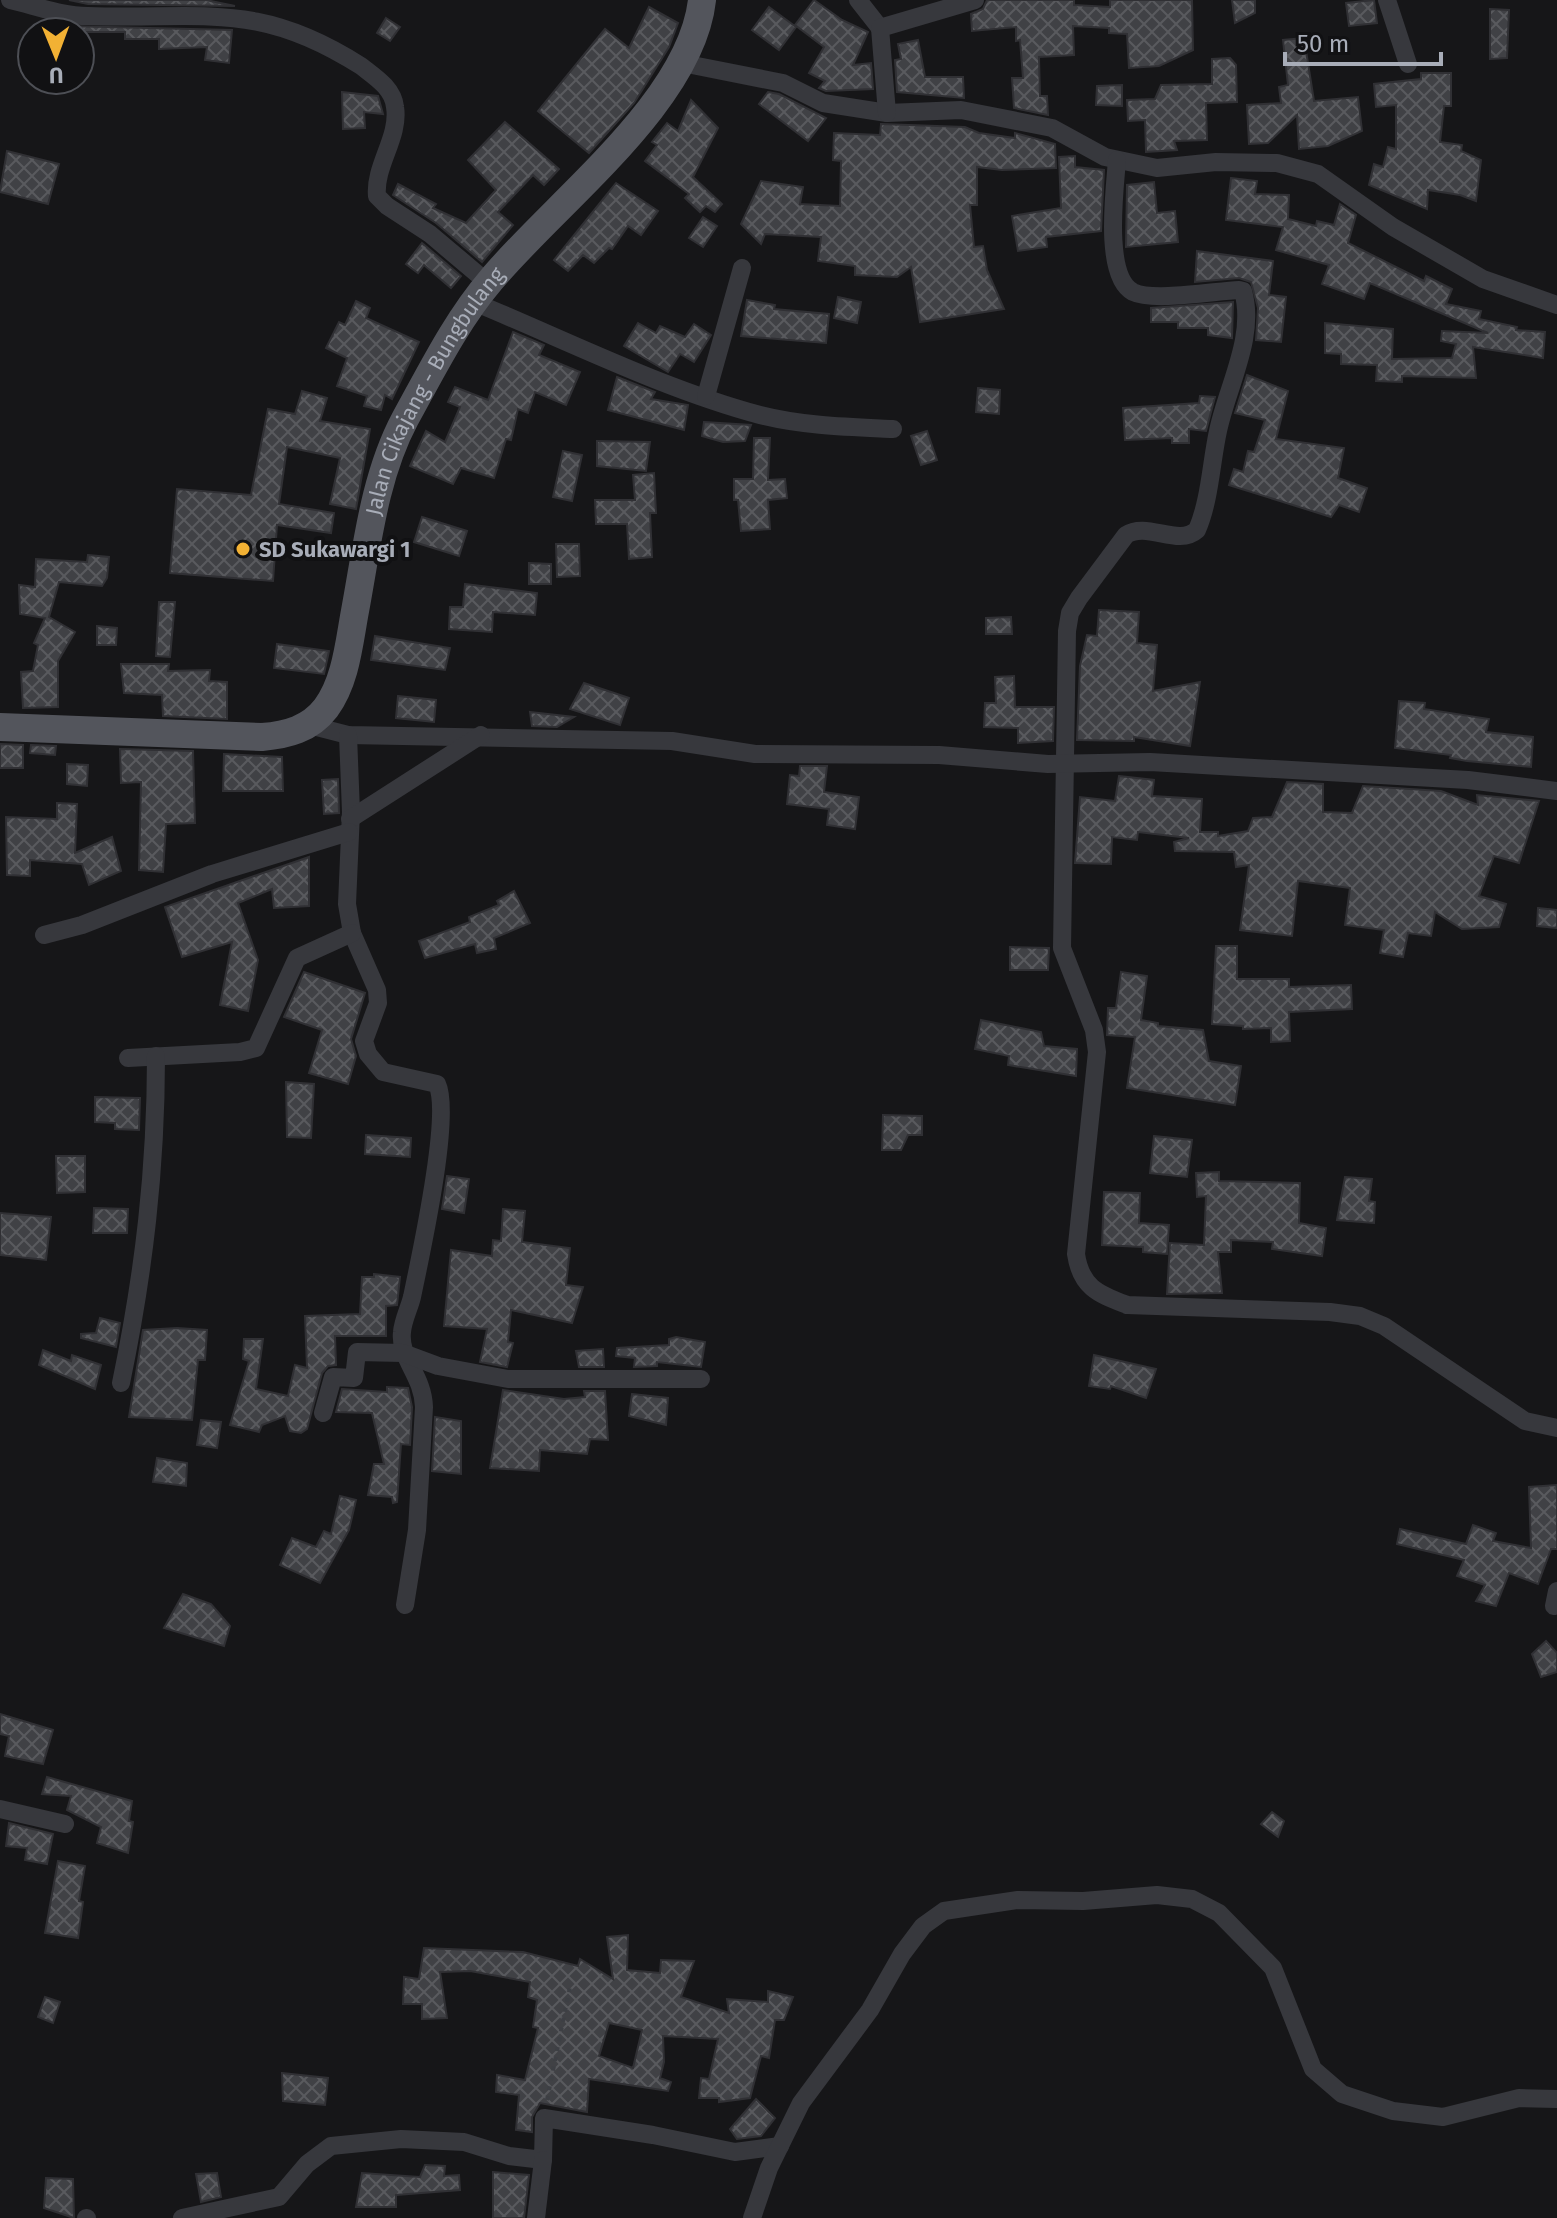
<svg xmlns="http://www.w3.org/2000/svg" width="1557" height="2218" viewBox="0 0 1557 2218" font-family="'Fira Sans',sans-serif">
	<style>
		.building { fill: url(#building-cross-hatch); stroke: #303034; stroke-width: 2; fill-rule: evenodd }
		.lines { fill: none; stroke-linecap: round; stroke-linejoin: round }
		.path { stroke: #3d3f44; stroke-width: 4; stroke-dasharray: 4 6; stroke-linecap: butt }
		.street { stroke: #37383d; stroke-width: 18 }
		.primary { stroke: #53555c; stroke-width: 28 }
		.poi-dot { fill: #f2b134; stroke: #111113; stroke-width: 3 }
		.labels { text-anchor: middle; stroke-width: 8; stroke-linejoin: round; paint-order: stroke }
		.street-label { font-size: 22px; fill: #a8adb8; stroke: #111113 }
		.poi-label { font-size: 22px; font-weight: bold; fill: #a8adb8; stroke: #111113; text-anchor: start }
	</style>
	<defs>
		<pattern id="building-cross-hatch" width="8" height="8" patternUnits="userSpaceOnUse" patternTransform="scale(2)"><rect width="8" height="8" fill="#404145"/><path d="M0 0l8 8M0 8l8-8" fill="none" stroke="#595a5e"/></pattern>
	</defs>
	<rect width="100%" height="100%" fill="#161618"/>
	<g class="building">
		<path d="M69,0h137l29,6 -147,-2z"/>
		<path d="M814,0l28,20 26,12 -15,33 18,-2 2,26 -47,2 -7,-3 6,-7 -16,-8 15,-26 -29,-22z"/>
		<path d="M987,0h87v5l36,2v-7h82l1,50 -34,16 -30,2 -2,-34 -18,-1v-5l-36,-2 1,29 -35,2 1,39h7l1,19 -34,-7 -2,-30h11l-3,-38 -4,1v-14l-44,4 -1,-17 12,-5z"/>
		<path d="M1232,0h23v13l-20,10z"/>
		<path d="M1374,0l3,23 -28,3 -3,-23z"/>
		<path d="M649,7l29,16 -9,24 -35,56 -45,50 -51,-42 67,-82 24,19z"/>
		<path d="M769,7l27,20 -17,23 -27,-20z"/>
		<path d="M1490,9l19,1 -2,48 -17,1z"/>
		<path d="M386,18l14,9 -10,14 -13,-8z"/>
		<path d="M66,26l166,4 -3,33 -24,-3 2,-13 -48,2v-10h-34v-7h-60z"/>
		<path d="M1304,38l10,63 44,-4 4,34 -34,15 -29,3 -2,-34 -29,28 -19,1 -2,-39 34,-2 -2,-16 9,-2 -5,-45z"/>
		<path d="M918,40l7,37h38l1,21 -67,-6 -2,-32 6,-1 -3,-15z"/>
		<path d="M1230,58l6,7 1,37 -31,1 1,37 -33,1 3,9 -31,2 -1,-32 -17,1 -1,-21 28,-1 6,-14 51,-1v-25z"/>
		<path d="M1421,73h30v33h-7l-4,36 22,3 -1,6 20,9 -5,41 -16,-6 -32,-5 -1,19 -58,-24 5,-21 9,3 5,-20 8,2v-44l-20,2 -2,-23 47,-5z"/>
		<path d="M1122,85v21l-26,-1 1,-19z"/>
		<path d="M342,92l36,4 5,18 -19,-2 1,16 -22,1z"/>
		<path d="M768,92l11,2 47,24 -18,23 -49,-37z"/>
		<path d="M691,100l27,28 -25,49 29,27 -7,8 -9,-6 -6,6 -15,-14 4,-4 -44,-33 12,-16 -5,-3 15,-19 11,8z"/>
		<path d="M505,122l54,47 -15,16 -11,-10 -35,37 15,13 -31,37 -46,-39 -43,-28 5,-11 38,20 -3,4 33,15 30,-33 -28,-30z"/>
		<path d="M881,124l84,3 14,6 36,5v-5l40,11 1,24 -54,2 -25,-3v38h-7l4,42 9,-1 4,24 17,39 -84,13 -9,-55 -14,10 -42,-2v-9l-37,-5 3,-24 -56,-3 -4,10 -20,-20 20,-43 42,6 -3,17 40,2 1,-45 -8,-1 1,-27 46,2z"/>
		<path d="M7,151l52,13 -11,40 -48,-12z"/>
		<path d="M1075,156v11l29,3 -3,61 -55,6 1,10 -29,4 -6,-35 49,-8 -2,-51z"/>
		<path d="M1231,178l26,3 -2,13 34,1 -1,24 28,7 1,-5 17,4 6,-21 16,11 -8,28 76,38 2,-5 26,13 -6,15 35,7 -2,8 38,8 -1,3 29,2 -2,26 -70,-11 3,31 -74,-2v6l-26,-1 1,-16 -36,-1v-10l-16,-1v-30l68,6 -1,30 60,-1 4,-14 -15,-3 1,-10 46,2 -118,-50 -6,16 -42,-15 7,-19 -53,-15 7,-23 -57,-7z"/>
		<path d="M1154,182l3,31 18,-2 3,31 -52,5 1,-62z"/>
		<path d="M616,183l42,28 -17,24 -13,-9 -16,23 -3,-1 -15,15 -11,-8 -15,16 -14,-11z"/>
		<path d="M703,217l14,9 -14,21 -14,-9z"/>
		<path d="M422,243l39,33 -10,12 -27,-23 -6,8 -12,-9z"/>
		<path d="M1197,251l76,10 -4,34 17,2 -5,45 -25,-2 2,-32 -7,-26 -12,-4 -44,4z"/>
		<path d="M838,297l23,5 -4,21 -23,-5z"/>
		<path d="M747,300l28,5 -1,4 55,5 -3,29 -85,-7z"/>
		<path d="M356,301l14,7 -4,10 53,24 -27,57 -7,-4 -4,15 -17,-4 3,-10 -30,-10 10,-28 -21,-10 13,-26 6,3z"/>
		<path d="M1233,302l-1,36 -24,-3v-7h-30v-6h-27v-14z"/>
		<path d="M638,323l18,10 4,-7 25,11 9,-13 17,11 -17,27 -14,-8 -12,18 -44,-26z"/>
		<path d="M513,332l31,13 -5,10 41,17 -14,33 -31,-13 -7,21 -10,-4 -7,31 -5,-1 -12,39 -33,-10 -8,16 -43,-18 16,-35 19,11 15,-35 -12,-5 7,-15 33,13z"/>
		<path d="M1247,375l41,16 -12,48 68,9 -6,30 29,10 -8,24 -20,-7 -8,12 -102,-32 5,-16 9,3 5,-21 6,1 11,-32 -30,-7z"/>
		<path d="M617,377l38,15 -4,7 37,6 -4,25 -76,-20z"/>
		<path d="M978,388l22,2 -1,24 -23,-2z"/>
		<path d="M302,391l25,7 -7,23 50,8 -14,80 -26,-5 10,-46 -53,-11 -8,57 55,9 -3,20 -54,-8 -4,56 -103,-8 7,-84 74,6 17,-86 27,5z"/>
		<path d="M1200,396l15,1 -9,34 -17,-2v14h-17v-5l-47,2 -2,-32 76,-5z"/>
		<path d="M704,422l47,3 -6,16 -22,1 -21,-6z"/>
		<path d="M927,431l10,29 -16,5 -10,-29z"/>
		<path d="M754,438h16l-2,42 17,-1 2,19 -19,2 2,29 -29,2 -3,-31h-4v-21h19z"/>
		<path d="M597,441l53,1 -4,29 -49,-5z"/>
		<path d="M563,451l19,4 -10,46 -19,-4z"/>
		<path d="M654,473l2,40h-6l2,44 -23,2 -2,-35h-31l-1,-24h40l-2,-25z"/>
		<path d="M422,517l45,14 -8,25 -45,-14z"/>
		<path d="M556,544h23l1,32 -23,1z"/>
		<path d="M88,555l21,2 -2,21 -5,8 -43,-4 -10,35 26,15 -17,29v46l-35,1 -2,-36 12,-1 5,-26 -4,-2 11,-25 -25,-4 -1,-29 16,2 1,-28 51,3z"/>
		<path d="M529,563l22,1v20h-22z"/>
		<path d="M465,584l72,9 -2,22 -42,-3 -1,20 -43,-3 1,-22h13z"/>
		<path d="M159,602h16l-5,55 -14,-1z"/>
		<path d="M1099,610l40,2 -2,31 20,2 -4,46 47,-9 -10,64 -56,-9v4l-57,-1 3,-74 7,-31 10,1z"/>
		<path d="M1011,617l1,17h-26v-16z"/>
		<path d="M97,626l20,2 -1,17h-19z"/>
		<path d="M375,636l75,12 -5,22 -74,-10z"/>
		<path d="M277,644l52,7 -5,23 -50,-6z"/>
		<path d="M121,664h48l-1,7 42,-1 -1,11 18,1v37l-64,-3 -1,-21 -38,-2z"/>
		<path d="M1014,676l1,31h39l-1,34 -35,2v-15l-34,-1 1,-24h11l-1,-26z"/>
		<path d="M584,683l45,15 -9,27 -50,-16z"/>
		<path d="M398,696l38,4 -2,22 -38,-4z"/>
		<path d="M1399,701l26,2 -1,6 65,10 -3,13 47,5 -2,30 -64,-6 -17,-3 1,-3 -56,-7z"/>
		<path d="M530,712l44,5 -17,10 -25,-1z"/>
		<path d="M0,744l23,1v23h-23z"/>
		<path d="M31,745l25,1 -1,9 -25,-2z"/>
		<path d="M120,749l73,2 2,72 -29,1 -3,48 -24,-2 2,-88 -20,1z"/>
		<path d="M224,754l58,3 1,34h-60z"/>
		<path d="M67,764l21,1 -1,21 -20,-2z"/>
		<path d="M800,766h27l-3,26 35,5 -4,32 -28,-4 2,-16 -42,-5 3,-29 9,1z"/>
		<path d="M1119,776l35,4 -2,16 50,3 -2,33h18v4l30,-5 5,-13 19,-1 15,-35 36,2v28l29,1 11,-27 78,5 37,14 -1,-10 62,6 -20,62 -25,-7 -15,40 27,8 -7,23 -37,2 -27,-17 -4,24 -23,-3 -5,24 -23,-4 4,-23 -39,-5 5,-37 -52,-7 -6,55 -52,-6 9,-65 -13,2 -2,-15 -59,-1 -1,-9 15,-4 -51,-6 -1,8 -25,-3 -1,27 -36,-1 5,-66 35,4z"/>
		<path d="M338,779l1,34 -15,1 -2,-34z"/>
		<path d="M57,803l20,1 -2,49 37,-16 9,34 -32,14 -7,-21 -52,-4v16l-23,-1 -1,-58 51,2z"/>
		<path d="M309,857v49l-35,2 -2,-19 -34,14 20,57 -10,51 -28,-6 12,-63 -50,15 -17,-50z"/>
		<path d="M514,891l16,32 -36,15 2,11 -19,4 -2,-9 -50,14 -6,-17 51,-19 -1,-5 30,-12 -2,-4z"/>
		<path d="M1538,908l19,2v18l-20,-2z"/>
		<path d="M1216,946h21v33h52v8l62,-2 1,24 -63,3 1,29 -19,1v-14l-28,1v-3l-31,-2z"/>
		<path d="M1010,947l39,1 -1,22h-38z"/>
		<path d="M304,972l61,21 -14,46 5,17 -8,28 -39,-11 13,-43 -38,-13z"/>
		<path d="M1121,972l26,4 -6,44 17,3v3l45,4 6,31 32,5 -6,39 -108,-17 8,-51 -28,-2 1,-27h8z"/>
		<path d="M981,1020l60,12 3,14 33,3 -1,27 -68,-11 1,-9 -34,-7z"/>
		<path d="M286,1082l28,2 -3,54 -24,-1z"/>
		<path d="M95,1097l45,1 -1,32 -24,-1v-6l-20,-1z"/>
		<path d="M883,1115l39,1v19h-14l-7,15h-19z"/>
		<path d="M366,1135l45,3 -1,19 -45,-3z"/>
		<path d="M1154,1136l38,4 -5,37 -37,-4z"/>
		<path d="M56,1156h29v36l-28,1z"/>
		<path d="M1219,1172v9l81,2 -1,40 27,5 -4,28 -50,-7 1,-7 -42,-2v12h-13l4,41 -55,1 3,-51 34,2 2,-49 -9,1 -1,-24z"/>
		<path d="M447,1176l22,3 -5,34 -22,-4z"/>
		<path d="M1345,1177l27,2 -3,22 6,1 -1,21 -37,-3z"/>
		<path d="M1104,1192l36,1 -1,30 30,2 -2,29 -24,-2v-5l-41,-2z"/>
		<path d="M94,1208l34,1 -1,24h-34z"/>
		<path d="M503,1209l22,2 -3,31 48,6 -4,37 17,2 -11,36 -61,-13 -3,32 5,1 -6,24 -27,-5 7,-33 -43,-3 7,-76 41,6 1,-16 8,1z"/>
		<path d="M0,1213l51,4 -5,43 -46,-5z"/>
		<path d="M374,1274l26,3 -3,28 -11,1v30h-51l1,29 -8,1 -6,7 -15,56 -6,4 -11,-2 -5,-15 -23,9 -3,7 -29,-7 19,-64 -6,-2 1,-20h19l-7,50 32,7 7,-31 12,3 -2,-52 55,-2 2,-37h12z"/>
		<path d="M100,1318l20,5 -4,24 -35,-9v-4l15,-1z"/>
		<path d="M177,1328l30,2 -2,30h-7l-6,60 -63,-3 14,-87z"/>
		<path d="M676,1337l29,5 -4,25 -44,-5v4l-23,1 1,-9 -19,-2 1,-8 52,-3v-6z"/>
		<path d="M603,1349l1,18h-25l-3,-16z"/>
		<path d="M43,1350l28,11 1,-6 29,10 -6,24 -56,-24z"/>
		<path d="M1094,1355l62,14 -10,29 -35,-12 -1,3 -21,-3z"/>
		<path d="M387,1387l21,1 4,19 -2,38 -9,-1 -4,58 -4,1 -1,-6 -24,-2 6,-31h10l-12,-51 -36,-1 6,-23 45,3z"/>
		<path d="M503,1390l61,9 21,-2 -1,-6h21l3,49 -18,-1 -3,15 -47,-4 -1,21 -49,-3z"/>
		<path d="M632,1394l36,4 -2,27 -37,-9z"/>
		<path d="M435,1417l26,4v53l-29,-3z"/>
		<path d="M201,1420l20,2 -4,26 -20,-3z"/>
		<path d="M157,1458l30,5 -1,23 -33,-4z"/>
		<path d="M1557,1485v64h-6l-13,35 -29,-11 -13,33 -20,-5 9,-16 -28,-9 7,-16 -67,-16 3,-15 66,15 7,-19 23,8 -3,8 38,7 -2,-61z"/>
		<path d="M340,1496l16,4 -7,30 -29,53 -40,-18 12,-27 24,9 8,-16 7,3z"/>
		<path d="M183,1594l28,10 19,22 -6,20 -60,-18z"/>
		<path d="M1546,1641l11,12v19l-16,5 -9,-23z"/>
		<path d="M0,1714l53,16 -10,34 -38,-8 4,-20 -9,-2z"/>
		<path d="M47,1777l85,24 -3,20 4,1 -5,31 -31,-10 4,-16 -34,-17 4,-14 -29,-2z"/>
		<path d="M1272,1812l12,9 -6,16 -17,-13z"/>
		<path d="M9,1823l44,11 -6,30 -22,-4 2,-12 -21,-2z"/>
		<path d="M58,1861l27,5 -6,35 4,1 -5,36 -33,-5z"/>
		<path d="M628,1935l-1,35 33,3 1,-13 33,1 -13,36 48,16 -2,-14 41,3v-11l25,6 -9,23h-9l-6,38 -8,-2 -11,42 -31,4v-4h-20l2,-20 8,1 9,-40 -55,-3 1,26 -4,16 11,4 -3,9 -79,-12 -2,33 -47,-9 -8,14v15l-16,-2 3,-35 -23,-3 1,-17 28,5 13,-52 -5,-1 4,-27 -9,-3 2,-15 -60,-11 -30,1 7,46 -25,1v-15h-19l1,-27 15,2 5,-31 99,4 55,14 2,-7 33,20 -6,-42zM609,2023l33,7 -9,38 -34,-12z"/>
		<path d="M45,1997l15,5 -7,21 -15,-6z"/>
		<path d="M282,2073l46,5 -3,27 -42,-4z"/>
		<path d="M756,2099l19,19 -14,18 -24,3 -7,-10z"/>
		<path d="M425,2165l20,1 -1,10 15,-1 1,15 -64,5v12h-40l6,-34 58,4z"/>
		<path d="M493,2172l36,3 -5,43h-31z"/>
		<path d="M217,2173l4,24 -20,5 -5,-28z"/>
		<path d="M46,2178l27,1 1,39 -30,-10z"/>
	</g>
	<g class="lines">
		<path class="path" d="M547,2100l23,-113"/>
		<g class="street">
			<path d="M10,0c26,6 52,16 78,16 116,4 170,-16 273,50 14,11 32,22 34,41 5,30 -21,59 -18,89l10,10 43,28 58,49"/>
			<path d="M858,0l22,28"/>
			<path d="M1387,0l21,64"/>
			<path d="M682,63l101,20 40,20 64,10 74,-3 91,18 53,29 52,11 59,-6 61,1 41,11 75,53 90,52 74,26"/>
			<path d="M887,113l-7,-85 95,-28"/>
			<path d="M1117,160c-2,28 -14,116 16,132 20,10 82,-1 106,-2l4,1c13,46 -16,96 -25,140 -7,32 -8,69 -21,99 -19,17 -50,-9 -71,5l-47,63 -9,15 -3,18 -5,317 32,82 3,22 -21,202c5,34 23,40 51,51l203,7 30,4 24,10 141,95 32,7"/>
			<path d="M476,303c92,38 187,86 284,112 43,11 89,12 133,14"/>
			<path d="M706,396l36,-128"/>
			<path d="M309,725l39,10 324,6 83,13 184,1 109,9 102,-2 318,18 89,11"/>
			<path d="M348,735l3,77 -4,92 5,29 25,57 1,13 -14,38 4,13 15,18 54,12c15,31 -17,174 -25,213 -3,12 -9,23 -10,35 -3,27 21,43 22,75l-7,123 -12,75"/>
			<path d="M350,819l131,-84"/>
			<path d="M44,935l38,-10 130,-51 137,-42"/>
			<path d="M128,1058l112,-6 16,-4 41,-90 55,-25"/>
			<path d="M121,1383c23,-111 35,-214 35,-327"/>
			<path d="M323,1413l10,-36 21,1 3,-26 46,1 35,13 70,13h193"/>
			<path d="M1554,1606l3,-15"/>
			<path d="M0,1809l65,15"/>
			<path d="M86,2218h1"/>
			<path d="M182,2218l97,-21 28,-33 24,-18 70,-7 63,3 45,14 34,4 1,-42 109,17 82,17 45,-6"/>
			<path d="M536,2218l7,-58"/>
			<path d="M752,2218l17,-50 32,-65 69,-93 32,-56 21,-28 21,-15 74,-11 65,1 74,-6 35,4 27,14 54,55 40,101 29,25 51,17 50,6 76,-19 38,1"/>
		</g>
		<path class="primary" id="s1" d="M0,727l262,10c25,-2 48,-8 64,-29 20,-27 23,-65 29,-97 12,-64 19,-134 50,-192 26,-47 51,-98 86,-139 64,-77 200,-178 211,-280"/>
	</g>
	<circle class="poi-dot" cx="243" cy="549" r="8"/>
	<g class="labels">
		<g class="street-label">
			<text dy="8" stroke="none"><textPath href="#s1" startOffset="674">Jalan Cikajang - Bungbulang</textPath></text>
		</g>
		<g class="poi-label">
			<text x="259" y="557">SD Sukawargi 1</text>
		</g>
	</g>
	<g transform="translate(56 56) rotate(179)"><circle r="38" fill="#111113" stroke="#4d4f55" stroke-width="2"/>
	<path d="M0-6L14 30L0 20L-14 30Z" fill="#f2b134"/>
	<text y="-12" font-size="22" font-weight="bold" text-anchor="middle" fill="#a8adb8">U</text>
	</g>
	<path d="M1285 52v12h156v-12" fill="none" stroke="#a8adb8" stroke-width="4"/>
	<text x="1297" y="52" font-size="24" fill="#a8adb8" stroke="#111113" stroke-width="6" paint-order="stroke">50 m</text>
</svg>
